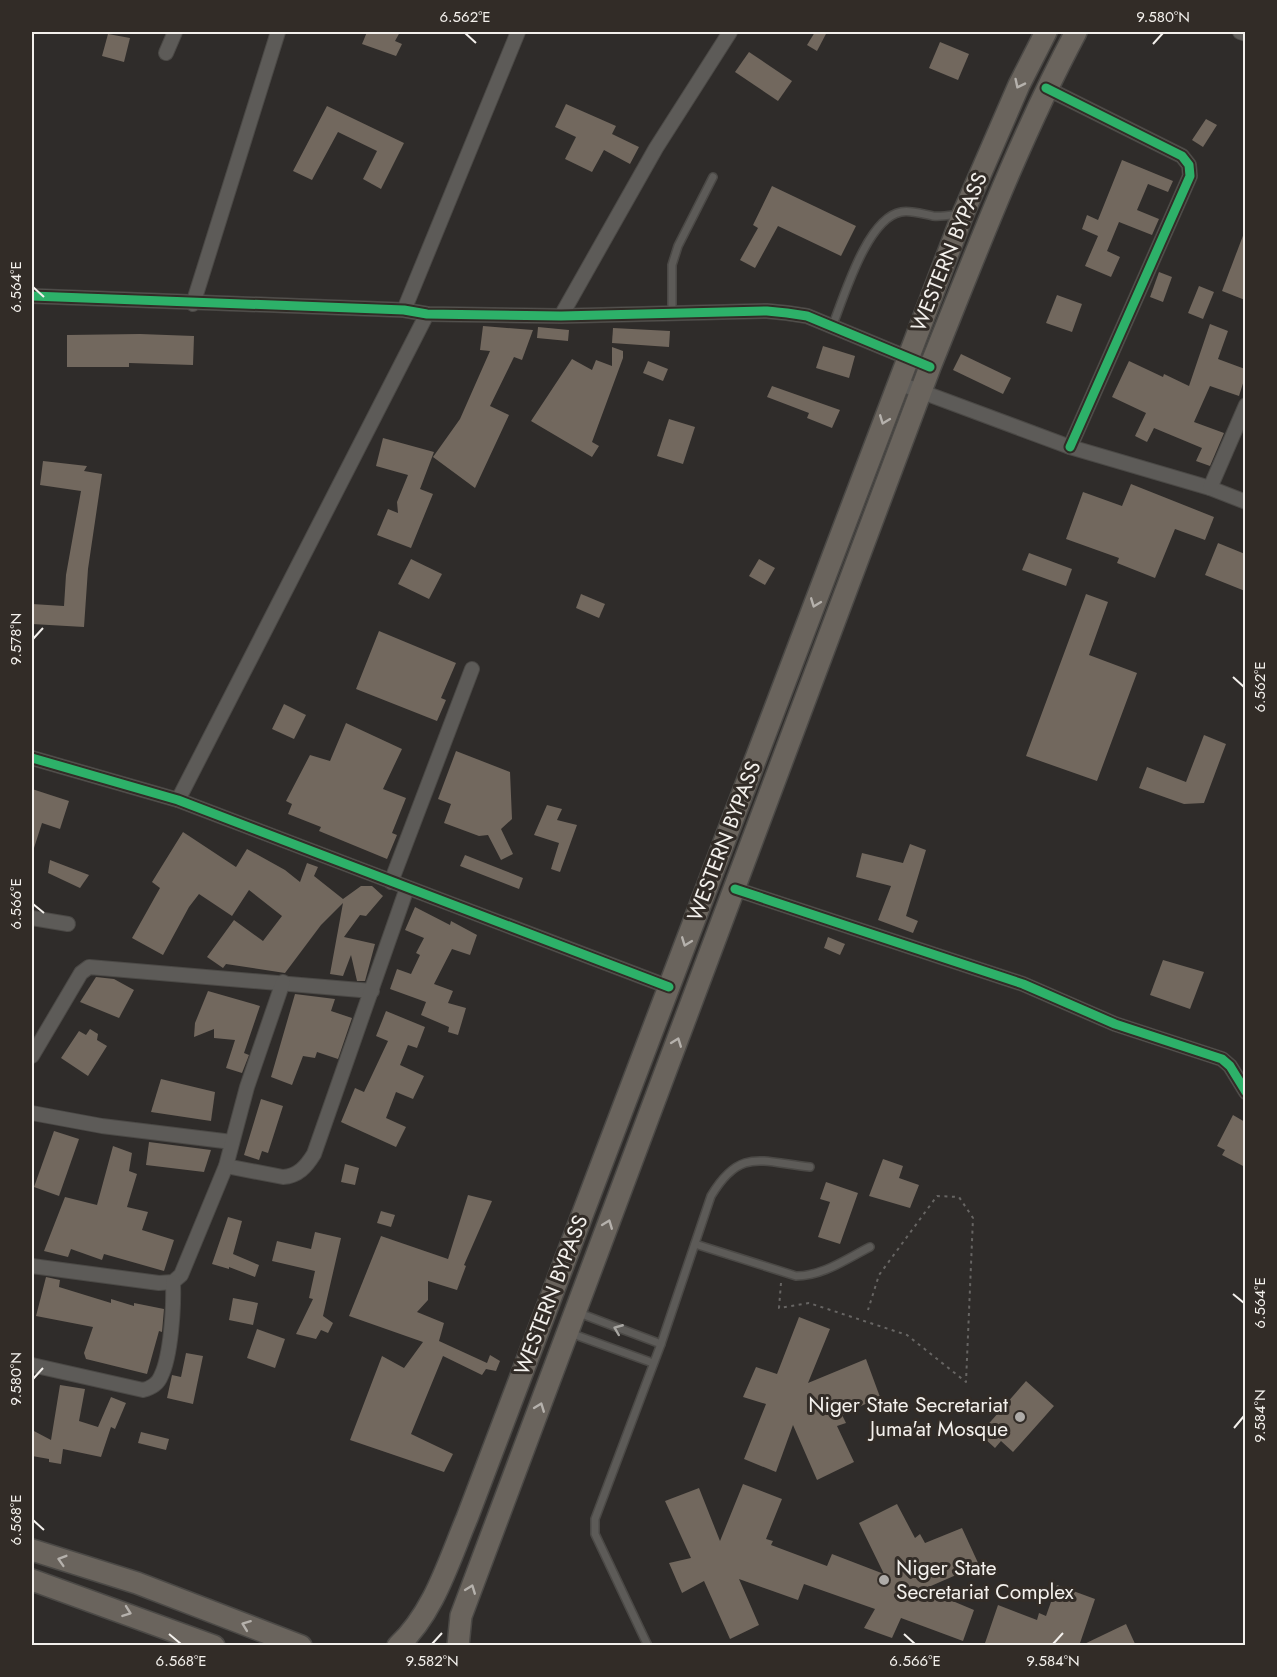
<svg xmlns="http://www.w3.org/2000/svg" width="1277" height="1677" viewBox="0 0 1277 1677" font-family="Jost,sans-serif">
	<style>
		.building { fill: #72685e }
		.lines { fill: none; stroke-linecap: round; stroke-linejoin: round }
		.service-casing { stroke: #4b4946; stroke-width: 10 }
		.minor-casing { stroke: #4b4946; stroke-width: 16 }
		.primary-casing { stroke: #4b4946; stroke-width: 24 }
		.path { stroke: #676563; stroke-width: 2; stroke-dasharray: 3 4.5; stroke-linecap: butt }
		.service { stroke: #5d5b58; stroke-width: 7 }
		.minor { stroke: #5d5b58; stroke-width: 14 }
		.primary { stroke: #6a645d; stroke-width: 21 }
		.cycleway-casing { stroke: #322c27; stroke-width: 13 }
		.cycleway { stroke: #2db169; stroke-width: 9 }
		.oneway { stroke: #b5b1ac }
		.oneway2 { stroke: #a8a6a2 }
		.ticks { fill: none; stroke: #f3f0ec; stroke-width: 2 }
		.poi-dot { fill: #aeaba8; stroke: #322c27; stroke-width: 2 }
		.labels { text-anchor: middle; stroke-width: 6; stroke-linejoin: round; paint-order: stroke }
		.street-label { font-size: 21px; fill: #f3f0ec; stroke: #322c27 }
		.poi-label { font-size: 21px; fill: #f3f0ec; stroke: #322c27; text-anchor: end }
		.neatline { fill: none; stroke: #f3f0ec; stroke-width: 2 }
		.ticks-label { font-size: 15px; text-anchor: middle; fill: #f3f0ec }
	</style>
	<rect width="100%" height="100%" fill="#2f2c2a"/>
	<g class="building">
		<path d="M367,32h33l-5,9 7,3 -6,12 -34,-12z"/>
		<path d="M815,32h12l-10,19 -10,-6z"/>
		<path d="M108,34l22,4 -6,24 -22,-6z"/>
		<path d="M940,42l29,12 -11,26 -29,-12z"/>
		<path d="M749,52l43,29 -14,20 -43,-29z"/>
		<path d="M566,104l50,22 -4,8 27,13 -9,17 -26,-14 -12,22 -27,-13 11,-22 -21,-10z"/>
		<path d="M327,106l77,37 -23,46 -18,-10 14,-28 -39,-19 -26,48 -19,-9z"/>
		<path d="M1206,119l11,6 -14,22 -11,-7z"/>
		<path d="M1122,160l51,21 -5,11 -20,-8 -11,26 22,9 -7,16 -33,-13 -12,29 13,6 -9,20 -26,-11 13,-30 -16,-7 5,-14 11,5z"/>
		<path d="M772,186l84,40 -15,30 -63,-30 -23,42 -15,-8 18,-32 -5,-3z"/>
		<path d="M1244,233l1,1v66l-23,-9z"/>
		<path d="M1159,272l13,5 -9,25 -13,-5z"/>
		<path d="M1199,286l15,6 -11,27 -15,-6z"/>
		<path d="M1057,295l25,9 -10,28 -26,-9z"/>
		<path d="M1210,324l18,7 -10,28 27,10v8l-6,19 -29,-10 -16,36 30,11 -14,33 -14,-5 6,-13 -48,-20 -7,14 -12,-6 11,-23 -34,-16 17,-36 34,16 1,-3 25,12z"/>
		<path d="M483,326l50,4 -11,30 -8,-3 -24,49 19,9 -34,73 -42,-31 27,-38 30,-68 -10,-1z"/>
		<path d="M538,327l31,3 -1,11 -31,-3z"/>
		<path d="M613,328l57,3 -1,16 -57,-4z"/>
		<path d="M140,334l54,2 -1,29 -64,-2v4h-62v-32z"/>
		<path d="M823,346l32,10 -6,22 -33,-10z"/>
		<path d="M612,347l11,4v7l-31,84 7,4 -7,11 -61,-36 41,-62 20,11 4,-10 16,6z"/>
		<path d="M961,354l50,24 -8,16 -50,-24z"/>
		<path d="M648,361l20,8 -5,12 -20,-8z"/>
		<path d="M772,386l68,24 -8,18 -25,-10 2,-5 -42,-16z"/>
		<path d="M669,419l26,8 -12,37 -26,-8z"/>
		<path d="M383,438l51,14 -14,37 13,5 -22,54 -34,-13 11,-26 10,4 -1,-11 11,-27 -32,-9z"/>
		<path d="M43,461l44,5 -3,5 18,3 -14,95 -4,58 -52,-3v-20l32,2 2,-31 15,-84 -41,-6z"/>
		<path d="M1131,484l83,33 -9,23 -30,-11 -20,49 -38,-15 2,-5 -53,-19 17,-47 39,14z"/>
		<path d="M1218,543l27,11v37l-40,-16z"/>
		<path d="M1029,553l43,16 -6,17 -44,-16z"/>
		<path d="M411,559l31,15 -13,25 -31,-15z"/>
		<path d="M759,559l16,9 -10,17 -16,-9z"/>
		<path d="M581,594l24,10 -6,14 -23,-10z"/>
		<path d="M1086,594l22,8 -19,53 48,18 -40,108 -71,-25z"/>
		<path d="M379,631l77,32 -15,35 5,2 -9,21 -81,-32z"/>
		<path d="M284,704l22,11 -12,24 -22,-10z"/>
		<path d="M346,723l56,26 -19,40 23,9 -14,35 5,2 -10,24 -68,-28 2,-4 -33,-13 4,-10 -6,-3 24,-46 20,6z"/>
		<path d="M1204,735l22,9 -22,59 -20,1 -45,-16 8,-21 39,15z"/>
		<path d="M456,751l54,21 2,47 -11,10 12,25 -12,6 -13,-25 -9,1 -35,-13 7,-19 -13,-5z"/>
		<path d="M32,789l37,12 -9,28 -18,-6 -8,25h-2z"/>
		<path d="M547,805l15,4 -5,11 20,5 -17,47 -9,-3 8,-26 -25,-8z"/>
		<path d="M183,832l53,35 11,-18 38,21 15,12 7,-19 11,4 -4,9 29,23 18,-13h11l11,10 -17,20 -6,-1 -16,22 31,7 -10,37h-8l-6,-26 -8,21 -13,-2 13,-71 -22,22 -36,48 -59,-9 -3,4 -16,-11 27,-37 29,21 19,-25 -33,-26 -17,26 -33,-22 -10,13 -26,48 -31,-17 28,-50 -8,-6z"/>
		<path d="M910,844l16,6 -20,66 12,5 -5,12 -35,-13 13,-34 -35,-9 6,-24 41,10z"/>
		<path d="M465,855l58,23 -4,11 -59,-23z"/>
		<path d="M50,860l39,15 -9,13 -32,-15z"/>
		<path d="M415,907l35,18 1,-4 26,14 -7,20 -18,-6 -18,35 19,7 -5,12 18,5 -8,27 -10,-3 1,-5 -28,-12 5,-13 -36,-13 7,-20 14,5 9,-19 -4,-2 8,-15 -19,-8z"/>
		<path d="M828,937l17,7 -5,11 -16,-7z"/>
		<path d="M1163,960l41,12 -14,37 -40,-14z"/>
		<path d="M96,977l18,2 20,11 -15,28 -39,-16z"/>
		<path d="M208,991l52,15 -16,47 5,2 -7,18 -16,-5 9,-28 -21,-2v-9l-20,8 1,-14z"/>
		<path d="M295,994l40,5 -4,12 21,7 -14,41 -21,-7 -2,6 -12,-2 -11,29 -21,-8z"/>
		<path d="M386,1011l39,16 -8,21 -9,-3 -8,20 24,11 -11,23 -17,-7 -10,26 20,9 -10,20 -55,-25 14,-34 9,4 24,-51 -12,-5z"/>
		<path d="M90,1029l8,5 -1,6 10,6 -19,30 -27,-18 18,-27 7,4z"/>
		<path d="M161,1079l54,13 -4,29 -60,-9z"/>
		<path d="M261,1099l22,7 -15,47 -6,-2 -3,9 -15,-5z"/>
		<path d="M1233,1115l12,7v45l-23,-12 3,-5 -8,-4z"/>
		<path d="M54,1131l25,8 -20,57 -25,-9z"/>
		<path d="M149,1142l62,8 -7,22 -58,-7z"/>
		<path d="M113,1146l19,7 -3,18 8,3 -10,33 21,5 -6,18 32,10 -10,31 -60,-17 -2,6 -31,-11 -3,8 -24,-6 21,-54 32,8z"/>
		<path d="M883,1159l20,7 -4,12 20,7 -9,23 -41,-12z"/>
		<path d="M345,1164l14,4 -4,17 -14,-3z"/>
		<path d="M826,1182l32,11 -18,51 -22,-7 12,-35 -10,-3z"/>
		<path d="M468,1195l24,6 -28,64 2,1 -9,24 -29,-9v19l-11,12 27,11 -5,18 48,22 3,-8 10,6 -4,10 -10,-2 -4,6 -39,-19 -32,78 42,20 -9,18 -94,-32 32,-84 22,12 19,-26 -74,-26 32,-80 67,23z"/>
		<path d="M381,1211l14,4 -4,12 -14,-4z"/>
		<path d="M228,1217l14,4 -9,33 26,11 -4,12 -26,-10v2l-17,-5z"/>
		<path d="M315,1232l26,6 -18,78 10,7 -5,10 -7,-3 -5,9 -20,-5 17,-35 -4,-1 6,-27 -43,-10 5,-20 34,8z"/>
		<path d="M46,1277l14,3 -1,7 52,16v-4l23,7v-3l30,6 -2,23 -3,-1 -12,43 -61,-15 -2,-6 9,-26 -57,-11z"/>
		<path d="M233,1298l25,5 -5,22 -24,-5z"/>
		<path d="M799,1317l31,12 -22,54 58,-24 14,38 -38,18 4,8 -9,3 17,36 -37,18 -24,-55 -17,47 -32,-13 22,-55 -23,-7 13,-30 21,7z"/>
		<path d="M257,1329l28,10 -10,29 -28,-10z"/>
		<path d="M186,1353l17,3 -10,48 -26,-6 5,-23 9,2z"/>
		<path d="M1026,1381l28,25 -41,46 -12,-11 -6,7 -10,-9 6,-6 -6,-5z"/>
		<path d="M60,1385l25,4 -6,32 19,6 13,-30 15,6 -11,26 -4,-2 -10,30 -38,-8 -2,15 -12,-2v-3l-17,-3v-26l19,10z"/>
		<path d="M141,1432l28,7 -3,11 -28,-7z"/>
		<path d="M743,1484l39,15 -16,40 7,2 -2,4 56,21 5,-12 52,20 -25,-51 38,-19 18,34 5,-4 5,9 37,-15 17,37 -55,24 50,21 -11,31 -62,-23 -9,20 -28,-10 11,-19 -71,-25 -6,16 -59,-21 20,46 -29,14 -26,-58 -22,12 -13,-30 22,-5 -26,-57 34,-13 21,53z"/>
		<path d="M1057,1585l38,14 -16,47h-95l14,-41 39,15 2,-7 7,3z"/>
		<path d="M1126,1624l10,22h-56z"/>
	</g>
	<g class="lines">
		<g class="service-casing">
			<g id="service">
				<path d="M672,314v-49l6,-19 35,-69"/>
				<path d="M832,327c12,-30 35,-109 69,-115 10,-2 21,2 32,4 9,1 18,-1 27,-2"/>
				<path d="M695,1244l101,32c27,0 50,-17 74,-29"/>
				<path d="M579,1313l82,31"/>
				<path d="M570,1333l83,30"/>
				<path d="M648,1646l-53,-112v-15l66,-175 50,-148c29,-49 50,-34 99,-29"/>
			</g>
		</g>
		<g class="minor-casing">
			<g id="minor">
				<path d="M1240,32l6,2"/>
				<path d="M166,53l9,-21"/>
				<path d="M1046,88l136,68 7,9 1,11 -120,271"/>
				<path d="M32,296l372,14 23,4 134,2 206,-5 20,2 20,3 123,51"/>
				<path d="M193,304l85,-272"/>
				<path d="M404,310l114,-278"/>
				<path d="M561,316l95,-168 74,-116"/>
				<path d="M898,383l172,64 140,41 36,14"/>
				<path d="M1210,488l36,-83"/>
				<path d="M32,758l146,42 491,187"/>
				<path d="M178,800l249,-486"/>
				<path d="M391,882l81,-213"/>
				<path d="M735,889l288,95 92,40 107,35 8,7 16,26"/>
				<path d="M32,918l36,6"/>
				<path d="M32,1056l49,-83 8,-6 283,24"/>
				<path d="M32,1113l70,13 130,16"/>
				<path d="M226,1166l57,11c15,-1 23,-10 31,-23l93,-266"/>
				<path d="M32,1266l127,17 14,-1 8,-7 45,-109 21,-79 36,-105"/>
				<path d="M32,1365l111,25c8,-2 15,-6 18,-14 10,-20 13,-70 12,-94"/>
			</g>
		</g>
		<g class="primary-casing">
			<g id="primary">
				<path d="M32,1550l105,33 164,63"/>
				<path d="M32,1580l182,66"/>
				<path d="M398,1646c36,-34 50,-83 69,-128l496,-1304 56,-129 27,-53"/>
				<path d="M458,1646l3,-30 469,-1249c46,-114 89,-228 146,-335"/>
			</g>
		</g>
		<path class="path" d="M781,1283l-2,25 30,-5 98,32 59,47 7,-164 -14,-21 -22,-1 -58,79 -11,35"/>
		<use href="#service" class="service"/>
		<use href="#minor" class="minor"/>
		<use href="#primary" class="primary"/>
		<g class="cycleway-casing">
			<g id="cycleway">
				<path d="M1046,88l136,68 7,9 1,11 -120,271"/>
				<path d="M32,296l372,14 23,4 134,2 206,-5 20,2 20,3 123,51"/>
				<path d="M32,758l146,42 491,187"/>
				<path d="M735,889l288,95 92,40 107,35 8,7 16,26"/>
			</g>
		</g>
		<use href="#cycleway" class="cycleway"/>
	</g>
	<defs><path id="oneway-chevron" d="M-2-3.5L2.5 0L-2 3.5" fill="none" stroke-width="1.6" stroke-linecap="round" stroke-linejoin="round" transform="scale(1.5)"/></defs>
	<g class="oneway">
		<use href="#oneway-chevron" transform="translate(1019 84) rotate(116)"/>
		<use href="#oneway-chevron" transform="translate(884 420) rotate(111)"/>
		<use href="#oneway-chevron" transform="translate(815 603) rotate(111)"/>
		<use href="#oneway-chevron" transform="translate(686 942) rotate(111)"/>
		<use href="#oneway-chevron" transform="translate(677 1042) rotate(-69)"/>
		<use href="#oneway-chevron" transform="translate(608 1224) rotate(-69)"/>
		<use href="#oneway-chevron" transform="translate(540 1407) rotate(-69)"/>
		<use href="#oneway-chevron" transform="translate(62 1560) rotate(-163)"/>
		<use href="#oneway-chevron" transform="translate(471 1589) rotate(-69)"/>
		<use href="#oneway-chevron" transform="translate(127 1612) rotate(20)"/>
		<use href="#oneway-chevron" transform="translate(246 1625) rotate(-159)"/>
	</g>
	<use class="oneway2" href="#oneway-chevron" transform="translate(618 1329) rotate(-158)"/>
	<path class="ticks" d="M465,33l11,10M1153,44l10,-11M33,287l11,10M33,639l10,-11M1233,677l11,10M33,904l11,9M1233,1294l11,9M33,1379l10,-11M1234,1428l10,-12M33,1520l11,10M169,1634l12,10M904,1634l11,10M432,1644l10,-11M1053,1644l10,-11"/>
	<g class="poi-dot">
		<circle cx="1020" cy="1417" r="6"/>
		<circle cx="884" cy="1580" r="6"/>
	</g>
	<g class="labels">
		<g class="street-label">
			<text transform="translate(949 252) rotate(-68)" y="7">WESTERN BYPASS</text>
			<text transform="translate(724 841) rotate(-69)" y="7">WESTERN BYPASS</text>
			<text transform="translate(551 1295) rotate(-69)" y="7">WESTERN BYPASS</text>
		</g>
		<g class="poi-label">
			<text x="1008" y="1412">Niger State Secretariat<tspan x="1008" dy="24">Juma'at Mosque</tspan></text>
			<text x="896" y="1575" text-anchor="start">Niger State<tspan x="896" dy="24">Secretariat Complex</tspan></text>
		</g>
	</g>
	<rect width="1277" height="1677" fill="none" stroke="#322c27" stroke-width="66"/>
	<rect x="33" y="33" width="1211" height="1611" class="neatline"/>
	<g class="ticks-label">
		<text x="465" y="22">6.562°E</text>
		<text x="1163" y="22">9.580°N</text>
		<text transform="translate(16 287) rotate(-90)" y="5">6.564°E</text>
		<text transform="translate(16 639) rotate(-90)" y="5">9.578°N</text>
		<text transform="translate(1260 687) rotate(-90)" y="5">6.562°E</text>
		<text transform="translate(16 904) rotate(-90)" y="5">6.566°E</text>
		<text transform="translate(1260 1303) rotate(-90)" y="5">6.564°E</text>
		<text transform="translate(16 1379) rotate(-90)" y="5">9.580°N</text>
		<text transform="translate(1260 1416) rotate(-90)" y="5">9.584°N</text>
		<text transform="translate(16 1520) rotate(-90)" y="5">6.568°E</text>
		<text x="181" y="1666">6.568°E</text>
		<text x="432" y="1666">9.582°N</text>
		<text x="915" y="1666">6.566°E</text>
		<text x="1053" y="1666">9.584°N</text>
	</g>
</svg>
